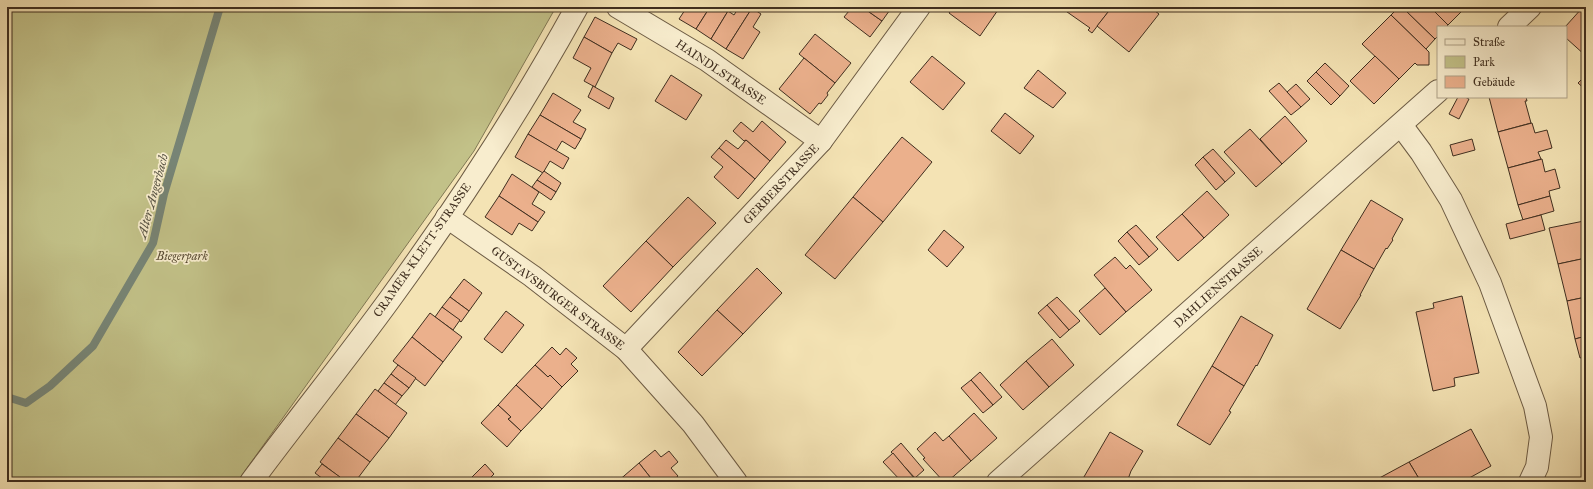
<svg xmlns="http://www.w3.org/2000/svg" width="1593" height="489" viewBox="0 0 1593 489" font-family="'IM FELL Great Primer',serif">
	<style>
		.green { fill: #c2c188; stroke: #807854 }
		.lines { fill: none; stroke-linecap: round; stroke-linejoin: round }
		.stream { stroke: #778475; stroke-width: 8 }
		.building { fill: #ebb08c; stroke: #3f2e1f }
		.minor-casing { stroke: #6c5b44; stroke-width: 24 }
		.minor { stroke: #f8edce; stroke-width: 22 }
		.labels { text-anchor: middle; stroke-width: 3.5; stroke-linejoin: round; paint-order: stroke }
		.street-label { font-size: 12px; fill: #3f2e1f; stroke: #f8edce }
		.park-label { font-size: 12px; font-style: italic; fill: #594b34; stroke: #f8edce }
		.water-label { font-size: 13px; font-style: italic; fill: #565243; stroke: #f8edce }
	</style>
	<rect width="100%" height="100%" fill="#f4e3b4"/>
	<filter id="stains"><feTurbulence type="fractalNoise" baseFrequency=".005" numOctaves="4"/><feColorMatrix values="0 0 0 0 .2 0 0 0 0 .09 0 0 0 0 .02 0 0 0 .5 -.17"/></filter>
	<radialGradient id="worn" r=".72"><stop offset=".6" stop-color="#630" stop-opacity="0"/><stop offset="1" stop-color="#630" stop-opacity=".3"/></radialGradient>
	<path class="green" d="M7,7h549l-82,144 -237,331h-230z"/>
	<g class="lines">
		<path class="stream" d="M7,397l19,6 24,-17 43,-40 60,-103 11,-49 56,-187"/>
	</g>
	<g class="building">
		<path d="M687,7h23l-14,22 -17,-10z"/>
		<path d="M710,7h13l5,4 -17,28 -15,-10z"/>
		<path d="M739,7l13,1 -26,41 -15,-10 17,-28 6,4z"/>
		<path d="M844,7h18l20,14 -12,16 -26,-20 5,-6z"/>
		<path d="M862,7h30l-10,14z"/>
		<path d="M953,7h47l-20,29 -31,-23z"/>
		<path d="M1060,7h52l-20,26 -4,-3 2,-2z"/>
		<path d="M1112,7h38l9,7 -30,38 -32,-26z"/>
		<path d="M1399,7h3l33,32 -9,10 -35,-34z"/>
		<path d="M1402,7h28l18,18 -2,2h-8v9l-3,3z"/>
		<path d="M1430,7h36l-18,18z"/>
		<path d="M1583,7h3v49l-20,-18 -1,-11z"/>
		<path d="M752,8l9,6 -8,13 7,5 -17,27 -17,-10z"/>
		<path d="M1391,15l38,37v13h-12l-2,-2 -16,16 -37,-35z"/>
		<path d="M595,17l42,22 -6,11 -13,-7 -6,10 -28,-16z"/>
		<path d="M815,34l36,29 -16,20 -36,-29z"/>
		<path d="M584,37l28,16 -17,34 -11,-6 7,-13 -18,-10z"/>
		<path d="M932,56l33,27 -22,27 -33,-28z"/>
		<path d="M1375,56l24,23 -25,25 -24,-23z"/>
		<path d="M804,58l31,25 -8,10 1,2 -7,9 -2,-1 -9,11 -31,-25z"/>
		<path d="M1325,63l24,23 -9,10 -24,-24z"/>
		<path d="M1038,70l28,23 -13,15 -29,-20z"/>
		<path d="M1316,72l24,24 -9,9 -24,-24z"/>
		<path d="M671,75l31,20 -16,25 -31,-19z"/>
		<path d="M1586,75v15l-8,-7z"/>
		<path d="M1279,83l22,24 -10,8 -22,-24z"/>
		<path d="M1296,84l14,15 -9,8 -14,-15z"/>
		<path d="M593,86l21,12 -5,11 -21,-12z"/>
		<path d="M553,93l28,17 -8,12 13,7 -5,10 -41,-24z"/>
		<path d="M1458,97h7l4,2 -10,20 -10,-5z"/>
		<path d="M1489,97h37l1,4h-2l6,22 -33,9z"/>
		<path d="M1005,113l29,23 -14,18 -29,-23z"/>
		<path d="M540,115l41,24 -6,10 -13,-8 -6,10 -28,-17z"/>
		<path d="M1285,116l22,25 -25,23 -22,-25z"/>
		<path d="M762,121l24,21 -16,19 -24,-21 -2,1 -11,-10 8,-9 12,10z"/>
		<path d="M1532,123l3,10 12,-3 5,18 -14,4 3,7 -33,9 -10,-36z"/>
		<path d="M1250,129l32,35 -26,23 -32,-35z"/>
		<path d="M528,134l41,24 -6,11 -13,-8 -7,12 -28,-16z"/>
		<path d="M902,137l30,25 -49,60 -30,-25z"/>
		<path d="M1472,139l3,11 -22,6 -3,-11z"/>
		<path d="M726,140l12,9 8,-9 24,21 -15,18 -36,-31z"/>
		<path d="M719,148l36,31 -17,20 -24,-22 9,-10 -12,-10z"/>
		<path d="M1213,149l22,24 -10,9 -22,-25z"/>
		<path d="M1203,157l22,25 -9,8 -21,-25z"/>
		<path d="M1542,159l3,13 10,-3 5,19 -11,3 1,5 -32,9 -10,-37z"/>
		<path d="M544,171l17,12 -5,9 -19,-12z"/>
		<path d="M512,174l27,18 -7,12 13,8 -7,10 -39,-26z"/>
		<path d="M537,180l19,12 -5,8 -19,-13z"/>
		<path d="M1207,191l22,24 -25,23 -22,-24z"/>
		<path d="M499,196l39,26 -6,9 -13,-8 -7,12 -27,-18z"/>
		<path d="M1550,196l4,15 -31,9 -5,-15z"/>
		<path d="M688,197l28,26 -43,44 -27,-26z"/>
		<path d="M853,197l30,25 -48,57 -30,-24z"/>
		<path d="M1371,200l32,19 -11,20 1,1 -6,9 -1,-1 -12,21 -33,-19z"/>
		<path d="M1182,214l22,24 -26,23 -22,-24z"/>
		<path d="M1541,215l4,15 -35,9 -4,-15z"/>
		<path d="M1584,221l2,10v27l-28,6 -9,-36z"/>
		<path d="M1136,225l22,24 -9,8 -22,-25z"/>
		<path d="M944,230l20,17 -17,20 -19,-17z"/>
		<path d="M1127,232l22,25 -10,8 -21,-24z"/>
		<path d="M646,241l27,26 -42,45 -28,-26z"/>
		<path d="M1341,250l33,19 -14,26h1l-21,34 -33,-20z"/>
		<path d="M1115,257l11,12 4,-4 22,25 -26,22 -32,-37z"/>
		<path d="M1586,258v39l-19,4 -9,-37z"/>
		<path d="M757,268l25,25 -39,41 -26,-24z"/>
		<path d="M464,279l18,14 -13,18 -19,-14z"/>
		<path d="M1105,288l21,24 -26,23 -21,-24z"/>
		<path d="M1462,296l17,77 -25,5 1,8 -22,5 -17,-79 18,-4 -1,-5z"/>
		<path d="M450,297l19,14 -8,11 -19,-15z"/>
		<path d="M1057,297l23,24 -11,9 -22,-25z"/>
		<path d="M1586,297v39l-11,3 -8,-38z"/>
		<path d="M1047,305l22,25 -9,8 -22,-25z"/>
		<path d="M442,307l18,13 -7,10 -18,-13z"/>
		<path d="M717,310l26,24 -41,42 -24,-24z"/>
		<path d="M506,311l18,14 -22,28 -18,-14z"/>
		<path d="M430,313l32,24 -19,25 -31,-25z"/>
		<path d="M1241,316l32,19 -16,31 -1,-1 -12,21 -32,-20z"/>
		<path d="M1586,336v20l-6,2 -5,-19z"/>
		<path d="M412,337l31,25 -18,24 -32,-25z"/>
		<path d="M1052,339l22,26 -25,22 -23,-26z"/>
		<path d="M552,347l8,8 6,-7 11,10 -6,6 7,7 -16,16 -12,-12 -2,2 -13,-12z"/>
		<path d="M1026,361l23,26 -26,23 -23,-25z"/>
		<path d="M398,365l18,13 -7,10 -18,-14z"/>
		<path d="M535,365l13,12 2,-2 12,12 -20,22 -26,-24z"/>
		<path d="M1212,366l32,20 -15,25 2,1 -21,33 -33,-20z"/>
		<path d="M1586,369v20l-4,-19z"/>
		<path d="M980,372l22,25 -9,8 -22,-25z"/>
		<path d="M391,374l18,14 -7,8 -18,-13z"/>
		<path d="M971,380l22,25 -10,8 -22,-25z"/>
		<path d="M384,383l18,13 -7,9 -17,-14z"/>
		<path d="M516,385l26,24 -21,22 -13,-12 3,-2 -13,-12z"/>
		<path d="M375,389l32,24 -18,25 -33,-24z"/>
		<path d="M498,405l13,12 -3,2 13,12 -14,16 -26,-24z"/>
		<path d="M974,413l23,25 -26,23 -22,-25z"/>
		<path d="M356,414l33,24 -19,24 -32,-24z"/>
		<path d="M1471,429l20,37 -29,16h-41l-12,-20z"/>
		<path d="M935,432l8,9 6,-5 22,25 -24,21h-3l-21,-23 2,-1 -8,-9z"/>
		<path d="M1110,432l33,19 -12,20 -4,11 -2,-1v1h-44z"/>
		<path d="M338,438l32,24 -15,20h-9l-26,-20z"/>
		<path d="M901,443l23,27 -9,8 -24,-26z"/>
		<path d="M655,450l6,7 8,-6 9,11 -7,6 7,8 -7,6h-21l-2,-3 2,-2 -11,-14z"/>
		<path d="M893,453l21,25 -4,4h-8l-19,-20z"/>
		<path d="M1409,462l12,20h-49z"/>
		<path d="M639,463l11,14 -2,2 2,3h-33z"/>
		<path d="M322,464l18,13 -4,5h-9l-12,-9z"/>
		<path d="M485,464l9,10 -8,8h-16l-2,-1z"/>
	</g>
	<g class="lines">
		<g class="minor-casing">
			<g id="minor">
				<path d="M618,7l89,53 114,81"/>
				<path d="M1509,27l21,-20"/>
				<path d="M1401,125l20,27 30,48 39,83 45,123 6,31 -4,30 -7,15"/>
				<path d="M447,217l85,59 94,73 67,75 43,58"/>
				<path d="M626,349l195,-208 98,-134"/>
				<path d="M251,482c45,-61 94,-121 139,-183 67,-92 132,-192 187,-292"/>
				<path d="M998,482l440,-391"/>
			</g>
		</g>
		<use href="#minor" class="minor"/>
	</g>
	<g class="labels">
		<g class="street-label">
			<text transform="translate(721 72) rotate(34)" y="4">HAINDLSTRASSE</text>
			<text transform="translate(781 184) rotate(-47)" y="4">GERBERSTRASSE</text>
			<text transform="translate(422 250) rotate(-55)" y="4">CRAMER-KLETT-STRASSE</text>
			<text transform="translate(1218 287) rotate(-42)" y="4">DAHLIENSTRASSE</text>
			<text transform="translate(558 298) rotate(37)" y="4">GUSTAVSBURGER STRASSE</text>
		</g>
		<g class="park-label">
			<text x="182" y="260">Biegerpark</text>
		</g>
		<g class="water-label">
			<text transform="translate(152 196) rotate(-75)" y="5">Alter Angerbach</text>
		</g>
	</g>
	<rect width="1593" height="489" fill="none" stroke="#f4e3b4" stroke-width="24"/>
	<rect x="8" y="8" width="1577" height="473" fill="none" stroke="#3f2e1f" stroke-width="2"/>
	<rect x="12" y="12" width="1569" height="465" fill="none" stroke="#3f2e1f"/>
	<rect x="1437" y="26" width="130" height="72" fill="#f8edce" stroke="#aea188"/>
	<rect x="1445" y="39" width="20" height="6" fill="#f8edce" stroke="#aea188"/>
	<text x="1473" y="46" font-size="12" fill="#3f2e1f">Straße</text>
	<rect x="1445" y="56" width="20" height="12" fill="#c2c188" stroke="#aea188"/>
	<text x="1473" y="66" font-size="12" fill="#3f2e1f">Park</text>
	<rect x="1445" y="76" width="20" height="12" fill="#ebb08c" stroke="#aea188"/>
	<text x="1473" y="86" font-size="12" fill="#3f2e1f">Gebäude</text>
	<rect width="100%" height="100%" filter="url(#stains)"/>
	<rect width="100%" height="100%" fill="url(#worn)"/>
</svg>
